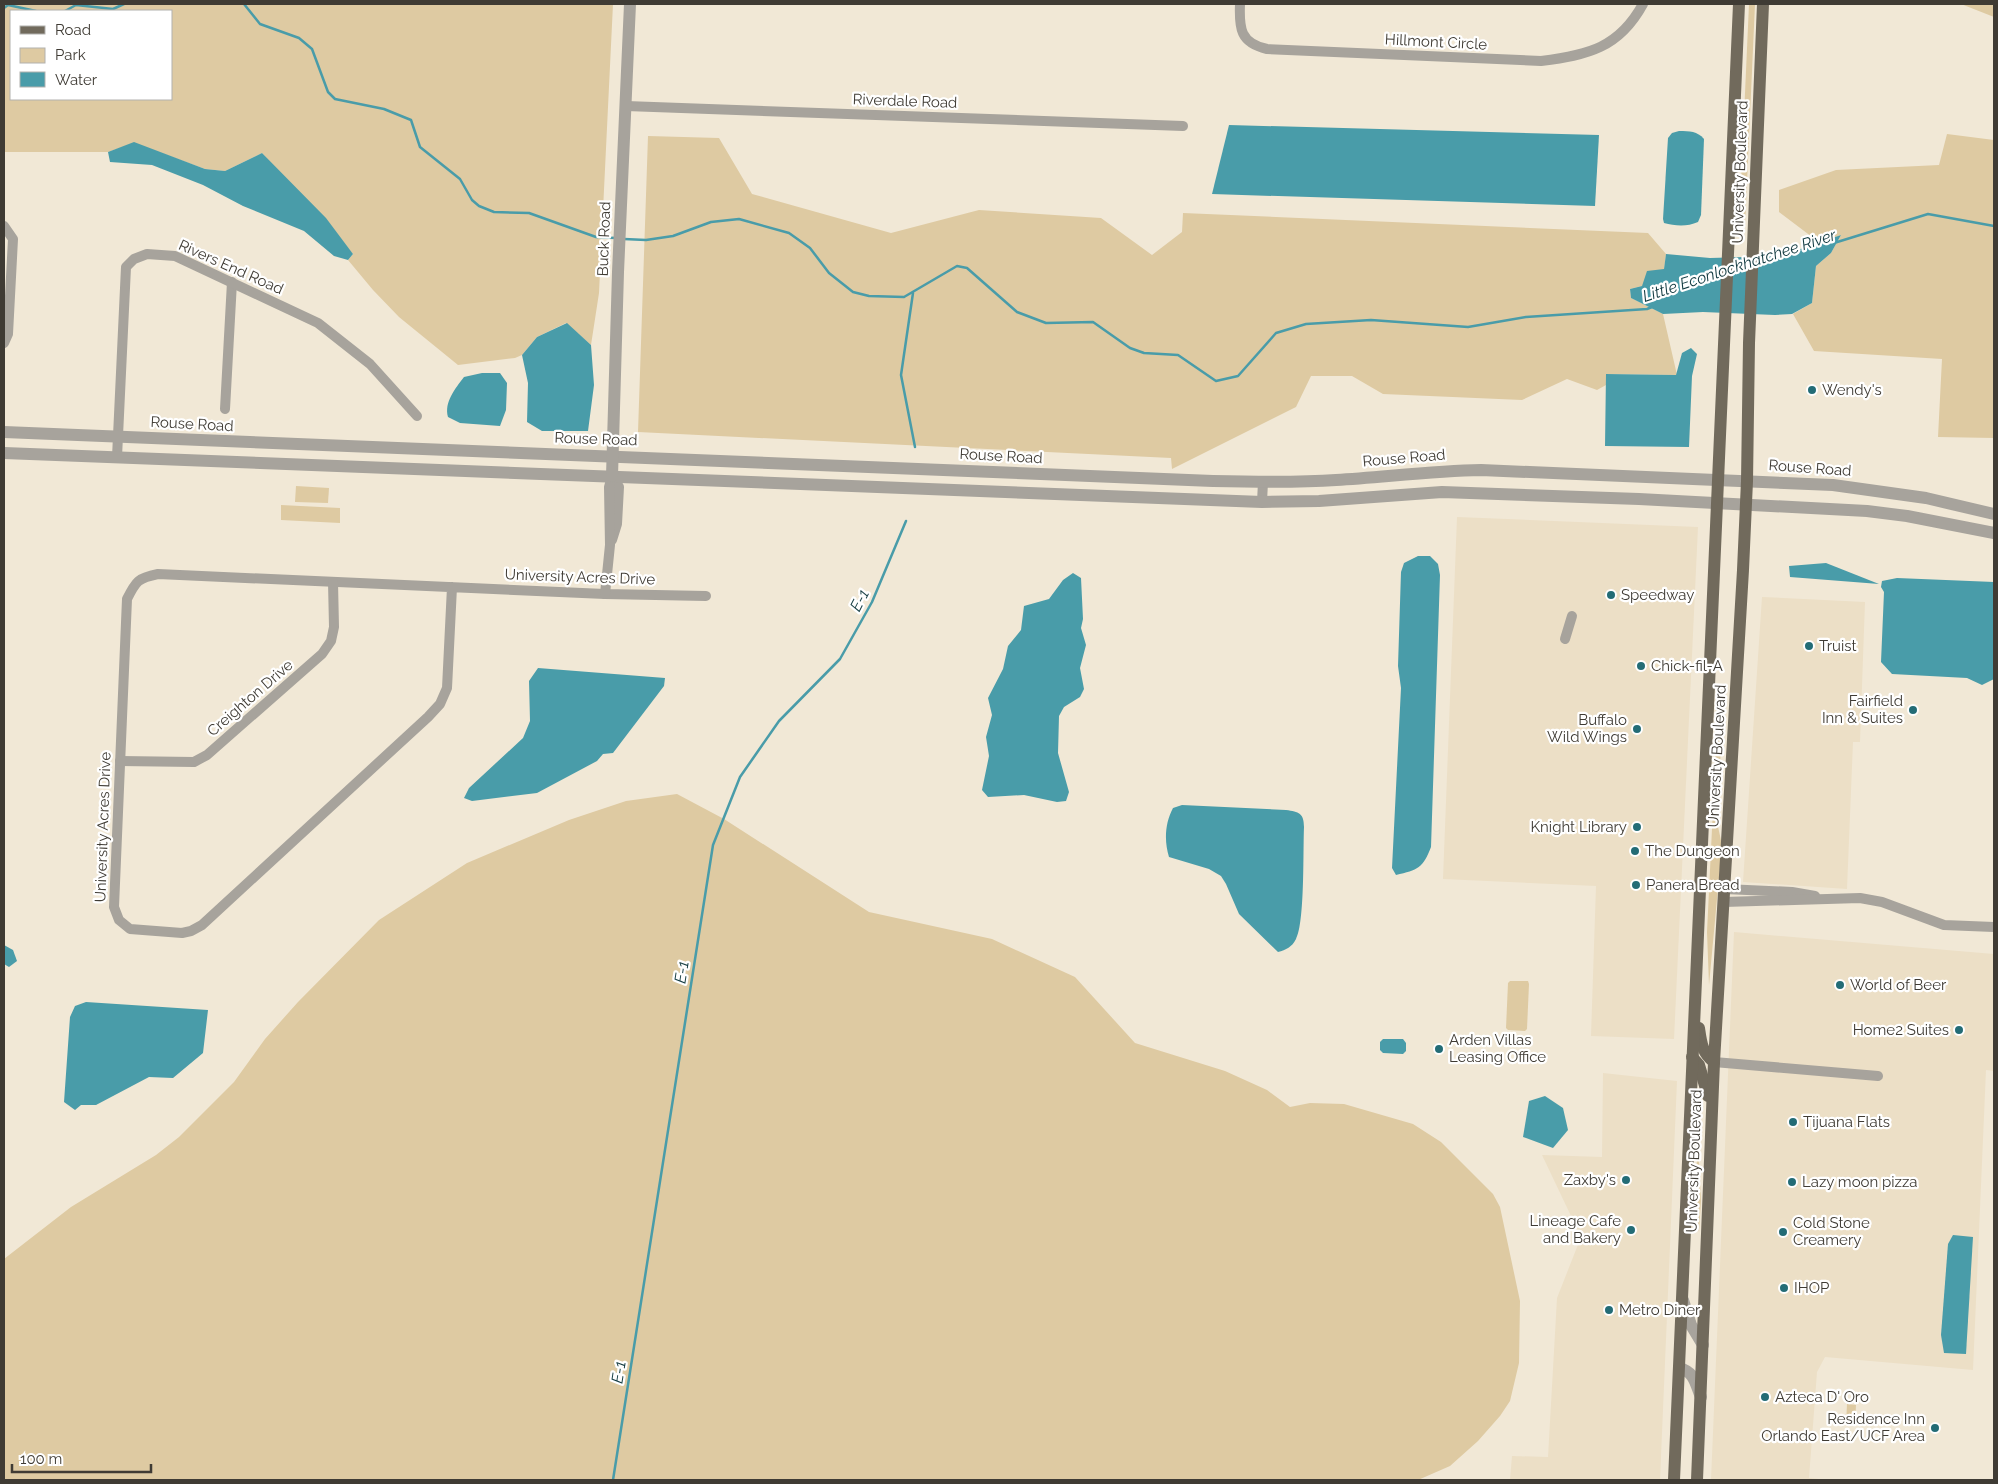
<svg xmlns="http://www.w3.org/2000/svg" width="1998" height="1484" viewBox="0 0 1998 1484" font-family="Raleway,sans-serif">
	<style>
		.built { fill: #ecdfc6 }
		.green { fill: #decaa2; fill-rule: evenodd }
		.water { fill: #499ca9 }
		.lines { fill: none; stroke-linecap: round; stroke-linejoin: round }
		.stream { stroke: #499ca9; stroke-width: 2.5 }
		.minor { stroke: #a7a39c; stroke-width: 10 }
		.tertiary { stroke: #a7a39c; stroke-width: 12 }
		.primary { stroke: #716a5c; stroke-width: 12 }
		.poi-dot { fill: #236c76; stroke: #fff; stroke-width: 2 }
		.labels { text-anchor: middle; stroke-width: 4.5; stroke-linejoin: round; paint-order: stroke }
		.street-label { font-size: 15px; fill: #3f3b34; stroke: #fff }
		.poi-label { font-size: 15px; fill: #3f3b34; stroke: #fff; text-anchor: start }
		.water-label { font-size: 16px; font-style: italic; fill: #123a40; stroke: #fff }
	</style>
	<rect width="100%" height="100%" fill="#f1e8d6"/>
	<g class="built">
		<path d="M1457,517l241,10 -24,512 -83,-3 5,-150 -153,-7z"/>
		<path d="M1762,597l103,5 -5,140h-7l-6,147 -104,-7z"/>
		<path d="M1734,932l260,22v117l-8,-1 -13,300 -148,-13 -8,15 -8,106 19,2h-117z"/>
		<path d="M1603,1073l74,8 -17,399h-150l2,-24 36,1 9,-159 24,-61 -39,-82 60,2z"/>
	</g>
	<g class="green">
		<path d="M4,4h609l-14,289 -8,52 -25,-22 -29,14 -15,18 -7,3 -57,7 -59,-48 -26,-27 -25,-30 5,-6 -91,-101 -37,18 -20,-2 -71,-26 -26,9h-104zM11,11h160v88h-160z"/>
		<path d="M1749,4h6l-10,223h-6z"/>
		<path d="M1961,4h33v13z"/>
		<path d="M1947,134l47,6v298l-56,-1 4,-78 -128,-8 -21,-37 19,-11 4,-37 15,-13 10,-18 -21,8 -41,-31v-22l57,-20 103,-5z"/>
		<path d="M648,136l71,2 33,56 139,39 88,-23 122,8 51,37 30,-23 1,-19 465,20 18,21 -2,16 -22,16 -12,3 1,9 32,16 14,61 -71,-1v11l-9,5 -30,-11 -45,21 -139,-6 -31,-18h-41l-15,31 -124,62 -1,-11 -533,-26z"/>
		<path d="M296,486l33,2 -1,15 -33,-1z"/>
		<path d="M281,505l59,3v15l-59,-3z"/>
		<path d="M1718,705l4,23 -5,94 5,23 -13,140 -2,-53z"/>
		<path d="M677,794l47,25 145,93 123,27 83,38 60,66 90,28 42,19 23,17 20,-4 34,1 69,20 28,18 52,52 7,13 20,94 -1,62 -9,38 -10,15 -22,25 -28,25 -32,14h-1414v-221l67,-52 85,-52 23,-18 55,-55 31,-43 33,-37 81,-82 88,-57 102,-43 57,-19z"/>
		<path d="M1510,981h18l1,3 -2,45 -2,2 -17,-1 -2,-2 2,-45z"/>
		<path d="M1698,1144l3,57 -2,31 -5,-28z"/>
		<path d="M1847,1404l9,1 -1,20h-9z"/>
	</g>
	<g class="water">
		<path d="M1229,125l370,10 -4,71 -383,-12z"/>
		<path d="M1679,131c11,0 18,0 25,8l-3,76 -3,7c-11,5 -23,4 -34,1l-1,-4 5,-81 4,-5z"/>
		<path d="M134,142l71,27 20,2 37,-18 64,65 27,36 -5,6 -14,-4 -30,-25 -61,-25 -40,-21 -51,-20 -42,-3 -2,-10z"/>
		<path d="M1841,235l-10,18 -15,13 -4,37 -20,11 -17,1 -72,-3 -40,2 -32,-16 -1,-9 12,-3 5,-15 17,-2 2,-15 44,4 70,-2z"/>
		<path d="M567,323l24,22 3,40 -6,46h-46l-15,-9 1,-39 -6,-28 15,-18z"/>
		<path d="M1691,348l6,6 -5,22 -3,71 -84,-1 1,-72 70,1 6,-22z"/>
		<path d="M482,373h18l7,10 -1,27 -6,16 -40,-3 -12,-6c-4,-15 7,-28 16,-40z"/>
		<path d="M1418,556h12l8,8 2,11 -9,272c-8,21 -13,23 -35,28l-4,-7 9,-180 -3,-22 3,-94 3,-9z"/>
		<path d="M1826,563l53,21 -89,-7 -1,-11z"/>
		<path d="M1073,573l8,5 2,41 -2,9 5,17 -6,23 4,21 -4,8 -16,10 -5,9 -1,37 11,39 -3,9 -9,1 -33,-7 -36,2 -6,-7 7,-34 -3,-19 6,-22 -4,-17 15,-29 5,-23 13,-16 3,-24 25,-7 14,-19z"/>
		<path d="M1897,578l97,4v97l-12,6 -15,-7 -75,-4 -11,-12 3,-70 -3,-5 1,-6z"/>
		<path d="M538,668l127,10 -1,8 -51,67 -10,1 -6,7 -60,32 -65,8 -8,-3 5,-10 54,-50 7,-17 -1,-40z"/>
		<path d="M1182,805l104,5c13,2 18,3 18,17 -1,22 1,96 -8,112 -4,8 -10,11 -18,13l-39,-38 -13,-30 -5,-8 -12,-7 -40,-12c-5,-16 -4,-34 4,-49z"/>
		<path d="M4,945l9,5 4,11 -8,6 -5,-3z"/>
		<path d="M86,1002l122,8 -5,43 -30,25 -24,-1 -53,28h-15l-6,5 -11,-8 6,-85 5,-11z"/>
		<path d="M1383,1039h20l3,4v8l-3,3 -20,-1 -3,-3v-8z"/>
		<path d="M1545,1096l18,12 5,22 -15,18 -30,-11 6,-36z"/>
		<path d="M1953,1235l20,2 -7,117 -22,-1 -3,-18 7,-91z"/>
	</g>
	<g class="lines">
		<g class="stream">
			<path d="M244,4l16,20 39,14 13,11 16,43 7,7 49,10 27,11 9,27 40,32 12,21 7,6 15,6 35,1 67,24 20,1"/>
			<path d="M4,8l4,-3 28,6"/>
			<path d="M65,11l11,-6 37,4 11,-5"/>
			<path d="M624,239l22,1 27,-4 38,-14 28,-3 50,14 21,15 19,25 24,19 16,4 35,1 53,-31 10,2 50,44 29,11 47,-1 37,26 14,5 34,2 38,26 22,-5 38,-43 30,-9 65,-4 97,7 58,-10 121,-8 5,-2"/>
			<path d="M1834,243l94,-29 66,12"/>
			<path d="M913,293l-12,82 14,72"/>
			<path d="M613,1480l100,-635 27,-68 39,-56 61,-62 32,-57 34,-81"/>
		</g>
		<g class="minor">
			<path d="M1240,4c-1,24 0,39 27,45l274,12c47,-6 78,-13 102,-57"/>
			<path d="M626,106l557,20"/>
			<path d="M4,226l9,13 -5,95 -4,9"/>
			<path d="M225,409l7,-127"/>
			<path d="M117,457l9,-190 8,-8 13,-5 28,2 143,67 52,41 47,52"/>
			<path d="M1262,502l1,-20"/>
			<path d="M612,540l5,-16 2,-37 -7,-11"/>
			<path d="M452,587l-5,101 -7,16 -12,13 -226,208 -11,6 -9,2 -52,-4 -11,-9 -5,-13 13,-308c9,-18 11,-21 31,-25l447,20 101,2"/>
			<path d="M605,594l5,-49 -1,-58 3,-11"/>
			<path d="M1565,639l7,-23"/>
			<path d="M120,761l74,1 13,-7 115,-101 9,-13 3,-14 -1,-45"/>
			<path d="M1725,889l67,3 23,4"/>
			<path d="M1724,902l136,-4 22,4 62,23 50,2"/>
			<path d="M1714,1062l164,14"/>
		</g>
		<g class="tertiary">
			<path d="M4,432l1209,49c41,1 82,2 123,-1 49,-3 96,-9 145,-10l352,15 93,13 68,16"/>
			<path d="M4,453l1258,49 57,-1 123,-9 197,7 228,12 40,5 87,17"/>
			<path d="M612,476l6,-204 12,-268"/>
			<path d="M1683,1300l8,25 12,20"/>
			<path d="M1679,1368c16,4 16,15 22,29"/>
		</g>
		<g class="primary">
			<path d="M1699,1028c2,14 3,25 15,34"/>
			<path d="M1692,1057l7,8 9,31"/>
			<path d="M1674,1480l65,-1476"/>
			<path d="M1697,1480l17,-418 29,-492 4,-89 2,-138 14,-339"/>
		</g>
	</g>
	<g class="poi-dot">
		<circle cx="1812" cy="390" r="5"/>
		<circle cx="1611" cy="595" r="5"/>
		<circle cx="1809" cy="646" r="5"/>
		<circle cx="1641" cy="666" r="5"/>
		<circle cx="1913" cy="710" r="5"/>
		<circle cx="1637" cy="729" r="5"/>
		<circle cx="1637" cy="827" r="5"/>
		<circle cx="1635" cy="851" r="5"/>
		<circle cx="1636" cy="885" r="5"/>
		<circle cx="1840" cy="985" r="5"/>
		<circle cx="1959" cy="1030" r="5"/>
		<circle cx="1439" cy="1049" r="5"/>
		<circle cx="1793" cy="1122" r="5"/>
		<circle cx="1626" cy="1180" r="5"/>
		<circle cx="1792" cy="1182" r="5"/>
		<circle cx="1631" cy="1230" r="5"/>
		<circle cx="1783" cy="1232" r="5"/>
		<circle cx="1784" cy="1288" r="5"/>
		<circle cx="1609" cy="1310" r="5"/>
		<circle cx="1765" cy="1397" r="5"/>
		<circle cx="1935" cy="1428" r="5"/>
	</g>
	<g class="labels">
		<g class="street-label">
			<text transform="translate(1436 42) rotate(3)" y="5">Hillmont Circle</text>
			<text transform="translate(905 101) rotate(2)" y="5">Riverdale Road</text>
			<text transform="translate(1740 172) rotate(-88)" y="5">University Boulevard</text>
			<text transform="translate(604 239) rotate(-88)" y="5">Buck Road</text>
			<text transform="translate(231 267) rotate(24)" y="5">Rivers End Road</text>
			<text transform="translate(192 424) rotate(3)" y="5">Rouse Road</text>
			<text transform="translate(596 439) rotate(2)" y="5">Rouse Road</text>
			<text transform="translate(1001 456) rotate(3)" y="5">Rouse Road</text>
			<text transform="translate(1404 458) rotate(-5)" y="5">Rouse Road</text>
			<text transform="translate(1810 468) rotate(4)" y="5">Rouse Road</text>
			<text transform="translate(580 577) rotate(2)" y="5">University Acres Drive</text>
			<text transform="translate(250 698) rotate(-41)" y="5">Creighton Drive</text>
			<text transform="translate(1717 756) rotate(-87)" y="5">University Boulevard</text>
			<text transform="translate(103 827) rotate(-88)" y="5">University Acres Drive</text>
			<text transform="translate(1694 1161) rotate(-88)" y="5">University Boulevard</text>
		</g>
		<g class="poi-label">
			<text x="1822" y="395">Wendy's</text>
			<text x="1621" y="600">Speedway</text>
			<text x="1819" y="651">Truist</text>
			<text x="1651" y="671">Chick-fil-A</text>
			<text x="1903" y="706" text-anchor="end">Fairfield<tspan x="1903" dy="17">Inn &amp; Suites</tspan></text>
			<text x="1627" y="725" text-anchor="end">Buffalo<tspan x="1627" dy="17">Wild Wings</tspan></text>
			<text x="1627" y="832" text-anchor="end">Knight Library</text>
			<text x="1645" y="856">The Dungeon</text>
			<text x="1646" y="890">Panera Bread</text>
			<text x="1850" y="990">World of Beer</text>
			<text x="1949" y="1035" text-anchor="end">Home2 Suites</text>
			<text x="1449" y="1045">Arden Villas<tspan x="1449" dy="17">Leasing Office</tspan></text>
			<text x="1803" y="1127">Tijuana Flats</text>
			<text x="1616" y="1185" text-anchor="end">Zaxby's</text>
			<text x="1802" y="1187">Lazy moon pizza</text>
			<text x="1621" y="1226" text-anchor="end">Lineage Cafe<tspan x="1621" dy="17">and Bakery</tspan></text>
			<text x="1793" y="1228">Cold Stone<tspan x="1793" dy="17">Creamery</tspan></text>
			<text x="1794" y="1293">IHOP</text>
			<text x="1619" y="1315">Metro Diner</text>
			<text x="1775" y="1402">Azteca D' Oro</text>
			<text x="1925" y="1424" text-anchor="end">Residence Inn<tspan x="1925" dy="17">Orlando East/UCF Area</tspan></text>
		</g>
		<g class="water-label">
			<text transform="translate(1739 265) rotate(-18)" y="6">Little Econlockhatchee River</text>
			<text transform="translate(859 600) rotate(-63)" y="6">E-1</text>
			<text transform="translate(681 972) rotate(-81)" y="6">E-1</text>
			<text transform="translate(618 1372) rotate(-81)" y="6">E-1</text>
		</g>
	</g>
	<rect width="1998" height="1484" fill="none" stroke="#3f3b34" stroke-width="10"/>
	<rect x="10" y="10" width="162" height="90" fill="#ffffff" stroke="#b2b1ae"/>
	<rect x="20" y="26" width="25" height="8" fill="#716a5c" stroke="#b2b1ae"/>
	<text x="55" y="35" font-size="15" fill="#3f3b34">Road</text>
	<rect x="20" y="48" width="25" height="15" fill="#decaa2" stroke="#b2b1ae"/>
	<text x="55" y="60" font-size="15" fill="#3f3b34">Park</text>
	<rect x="20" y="72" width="25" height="15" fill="#499ca9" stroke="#b2b1ae"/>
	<text x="55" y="85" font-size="15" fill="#3f3b34">Water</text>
	<path d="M12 1464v8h139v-8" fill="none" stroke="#3f3b34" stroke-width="2.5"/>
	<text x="20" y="1464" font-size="15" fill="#3f3b34" stroke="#ffffff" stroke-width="4" paint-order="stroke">100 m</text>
</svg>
